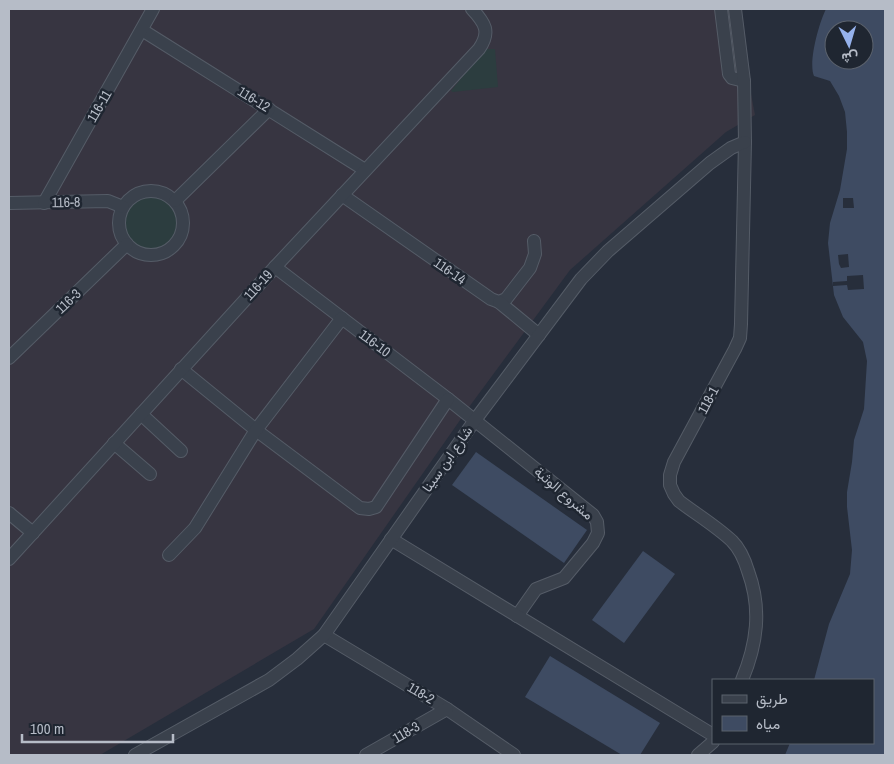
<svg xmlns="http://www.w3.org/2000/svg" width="894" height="764" viewBox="0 0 894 764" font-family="'Archivo Narrow',Vazirmatn,sans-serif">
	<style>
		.medical { fill: #373541 }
		.green { fill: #2c3d3f }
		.water { fill: #3e4b62; fill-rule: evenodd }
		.pier { fill: #272e3b }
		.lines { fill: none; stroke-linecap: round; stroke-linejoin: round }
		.minor-casing { stroke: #555c67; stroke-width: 14 }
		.minor { stroke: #3a414c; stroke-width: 12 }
		.labels { text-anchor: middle; stroke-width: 5; stroke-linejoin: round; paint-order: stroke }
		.street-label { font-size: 14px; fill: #b6bcc7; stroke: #1f2631 }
	</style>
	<rect width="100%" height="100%" fill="#272e3b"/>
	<path class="medical" d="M9,9h726l20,106 -29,17 -156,138 -98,133 -158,226 -214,126h-91z"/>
	<g class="green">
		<path d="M484,49h11l3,38 -45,5 -2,-1z"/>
		<circle cx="151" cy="223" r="28"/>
	</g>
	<g class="water">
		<path d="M826,9h59v746h-100l5,-12h83v-63h-59l15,-56 21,-50 2,-24 -5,-43v-15l5,-30 2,-22 10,-31 3,-48 -4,-19 -20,-25 -9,-22 -6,-52 2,-20 10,-33 7,-41v-17l-2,-20 -6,-16 -9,-15 -16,-5c-6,-14 5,-53 12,-67zM834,30h30v30h-30z"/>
		<path d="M476,452l111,78 -23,33 -112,-78z"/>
		<path d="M643,551l32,23 -51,69 -32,-23z"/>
		<path d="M550,656l110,67 -20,32h-18l-97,-58z"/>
	</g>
	<g class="pier">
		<path d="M843,198h10l1,10h-11z"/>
		<path d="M848,254l1,13 -8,1 -2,-4 -1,-9z"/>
		<path d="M863,275l1,14 -16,1 -1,-5 -14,1v-4l14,-1v-5z"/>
	</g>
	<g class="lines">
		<g class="minor-casing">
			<g id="minor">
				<path d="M721,9l8,65 3,4 12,3"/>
				<path d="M735,9l9,72 1,61 -4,182 -1,14 -5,11 -61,113 -4,13v10l4,9 5,7c17,13 37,25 53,40 8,8 13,20 16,30 14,38 9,73 -6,109"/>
				<path d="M142,30l223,140"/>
				<circle cx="151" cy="223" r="32"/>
				<path d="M342,195l149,104 8,3 7,-3 24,-31 5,-14 -1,-13"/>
				<path d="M175,201l94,-92"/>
				<path d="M9,203l99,-2 15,6"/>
				<path d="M44,203l109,-194"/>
				<path d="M275,267l173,132 145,116 4,7 1,11 -5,10 -29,35 -28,11 -19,27"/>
				<path d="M499,302l40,33"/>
				<path d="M9,358l118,-114"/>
				<path d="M181,369l75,61 104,78 9,1 7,-2 72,-108"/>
				<path d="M141,414l40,37"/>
				<path d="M114,443l36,31"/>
				<path d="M9,513l24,20"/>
				<path d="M391,539l322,196"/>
				<path d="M169,555l26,-27 61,-98 86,-112"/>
				<path d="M9,559l266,-292 204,-218c12,-17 6,-26 -7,-40"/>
				<path d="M324,635l123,74 67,46"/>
				<path d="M135,755l134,-75 28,-21 27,-24 151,-215 106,-141 27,-28 102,-88 21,-15 14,-6"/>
				<path d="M366,755l81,-46"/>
				<path d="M698,755l15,-13"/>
			</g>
		</g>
		<use href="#minor" class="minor"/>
	</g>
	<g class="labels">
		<g class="street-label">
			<text transform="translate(254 99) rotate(32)" y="5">116-12</text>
			<text transform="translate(99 106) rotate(-60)" y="5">116-11</text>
			<text transform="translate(66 202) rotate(-1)" y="5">116-8</text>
			<text transform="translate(450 271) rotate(35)" y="5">116-14</text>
			<text transform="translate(258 285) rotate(-48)" y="5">116-19</text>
			<text transform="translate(68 301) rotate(-44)" y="5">116-3</text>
			<text transform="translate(375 343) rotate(37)" y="5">116-10</text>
			<text transform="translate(708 400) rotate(-62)" y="5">118-1</text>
			<text transform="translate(447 459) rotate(-55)" y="5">شارع ابن سينا</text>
			<text transform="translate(564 493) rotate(41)" y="5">مشروع الوثبة</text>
			<text transform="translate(421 693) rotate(31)" y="5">118-2</text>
			<text transform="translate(406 732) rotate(-30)" y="5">118-3</text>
		</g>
	</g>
	<rect width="894" height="764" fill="none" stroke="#b6bcc7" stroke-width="20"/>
	<rect x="712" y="679" width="162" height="65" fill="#1f2631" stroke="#5b626d"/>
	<rect x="722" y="695" width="25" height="8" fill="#3a414c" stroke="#5b626d"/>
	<text x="756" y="704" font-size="15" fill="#b6bcc7">طريق</text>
	<rect x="722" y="716" width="25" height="15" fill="#3e4b62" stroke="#5b626d"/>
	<text x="756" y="729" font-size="15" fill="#b6bcc7">مياه</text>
	<g transform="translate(849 45) rotate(175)"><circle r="24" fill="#1f2631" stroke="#5b626d"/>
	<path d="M0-4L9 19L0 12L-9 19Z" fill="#96b2ec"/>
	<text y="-8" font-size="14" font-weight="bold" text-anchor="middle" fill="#b6bcc7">ش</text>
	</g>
	<path d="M22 734v8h151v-8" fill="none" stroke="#b6bcc7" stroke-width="2.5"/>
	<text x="30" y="734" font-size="15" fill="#b6bcc7" stroke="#1f2631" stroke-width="4" paint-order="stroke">100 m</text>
</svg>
